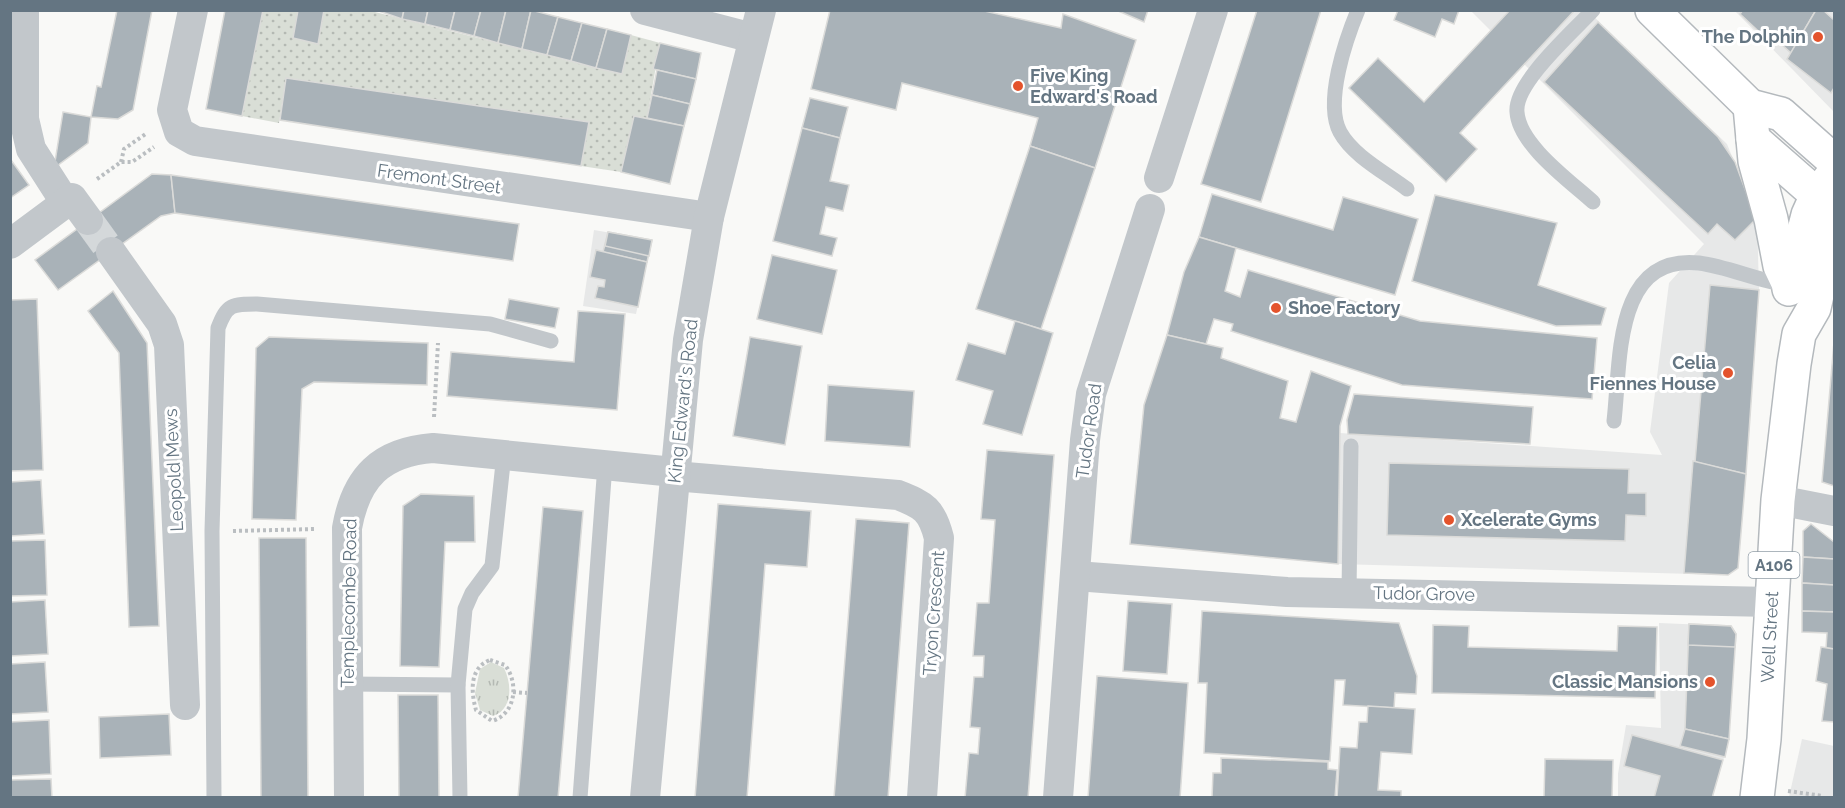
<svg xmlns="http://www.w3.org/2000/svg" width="1845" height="808" viewBox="0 0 1845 808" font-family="Raleway,sans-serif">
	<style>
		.built { fill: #e7e8e8 }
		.grass { fill: url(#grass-dots) }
		.park { fill: url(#park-tufts) }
		.building { fill: #a9b2b8; stroke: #dbdbd9; stroke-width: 1.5 }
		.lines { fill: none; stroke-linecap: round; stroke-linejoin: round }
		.street-tunnel { stroke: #d4d8da; stroke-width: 30; stroke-dasharray: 30 15; stroke-linecap: butt }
		.primary-casing { stroke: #b4b9bd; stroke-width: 36 }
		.path { stroke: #babec1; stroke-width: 4; stroke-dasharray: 3 3; stroke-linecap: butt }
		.lane { stroke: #c2c7cb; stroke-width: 15 }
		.street { stroke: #c2c7cb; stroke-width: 30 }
		.primary { stroke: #fff; stroke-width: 33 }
		.poi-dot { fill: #e4532c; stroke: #fff; stroke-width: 2 }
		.labels { text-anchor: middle; stroke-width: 6; stroke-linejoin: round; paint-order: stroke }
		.shield { fill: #fff; stroke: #929ea8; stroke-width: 1.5 }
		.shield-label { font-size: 16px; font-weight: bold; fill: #647582 }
		.poi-label { font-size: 18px; font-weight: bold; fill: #647582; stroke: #fff; text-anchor: end }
		.street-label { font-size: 18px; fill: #647582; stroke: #fff }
	</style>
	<defs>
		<pattern id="grass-dots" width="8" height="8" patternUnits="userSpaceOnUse" patternTransform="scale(1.5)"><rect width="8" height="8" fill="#d9ded6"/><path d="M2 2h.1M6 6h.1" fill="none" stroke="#b4b9b3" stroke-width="1.8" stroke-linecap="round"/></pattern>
		<pattern id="park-tufts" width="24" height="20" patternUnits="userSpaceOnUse" patternTransform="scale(1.5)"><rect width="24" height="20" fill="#d9ded6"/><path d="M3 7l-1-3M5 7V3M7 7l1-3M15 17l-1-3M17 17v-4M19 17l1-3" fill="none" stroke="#b4b9b3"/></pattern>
	</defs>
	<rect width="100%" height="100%" fill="#f9f9f7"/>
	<g class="built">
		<path d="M1471,11h117l139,133 30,73 2,73 -21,278 -10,7 -390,-11 2,-131 322,22 -12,-23 19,-149 35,-39z"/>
		<path d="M1735,11h99v101l-39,-40z"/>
		<path d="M594,230l58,10 -16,74 -53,-8z"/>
		<path d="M1659,623l72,3 5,8 -7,105 -16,58 -95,1v-24l8,-49 35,3z"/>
		<path d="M1802,739l32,7v51h-45z"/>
	</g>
	<path class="grass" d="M263,11h35l20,32 6,-32h47l250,63 10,-39 29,8 -13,75 -13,-2 -13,56 -40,-6 7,-44 -302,-44 -7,45 -37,-7z"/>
	<path class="park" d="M491,662l13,6c8,16 9,41 -11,48l-13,-6 -5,-17 5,-24z"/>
	<g class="building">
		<path d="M117,10h35l-19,100 -15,9 -27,-2 6,-31 4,1z"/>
		<path d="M225,10h38l-21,106 -36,-7z"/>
		<path d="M298,10h26l-6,34 -25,-6z"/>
		<path d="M376,10h28l-2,9z"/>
		<path d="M404,10h24l-3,14 -23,-5z"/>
		<path d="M428,10h27l-5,20 -25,-6z"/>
		<path d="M455,10h26l-7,26 -24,-6z"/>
		<path d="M481,10h25l-8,33 -24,-7z"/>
		<path d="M506,10h25l-9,39 -24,-6z"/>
		<path d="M531,10l27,7 -11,38 -25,-6z"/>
		<path d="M830,10h150l81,18 2,-14 73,26 -41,128 -65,-22 8,-28 -136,-35 -6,27 -85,-21z"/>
		<path d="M1116,10h32l-4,12z"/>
		<path d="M1257,10h64l-60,192 -60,-18z"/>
		<path d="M1398,10h61l-5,14 -12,-5 -7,18 -41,-17z"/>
		<path d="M1510,10h65l-115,123 17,16 -31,33 -97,-94 29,-30 46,44z"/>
		<path d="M1743,10h73l-25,43 -10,-9 -12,-3 -29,-27z"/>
		<path d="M1816,10h7l11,10v68l-3,5 -44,-34z"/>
		<path d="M558,17l24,6 -11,38 -24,-6z"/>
		<path d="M1598,22l120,115 17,25 21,57 -21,21 -18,-16 -9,10 -164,-152z"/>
		<path d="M582,23l25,6 -11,39 -25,-7z"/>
		<path d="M607,29l24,6 -9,39 -26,-6z"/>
		<path d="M660,43l41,10 -5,26 -43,-10z"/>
		<path d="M657,70l39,9 -6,25 -38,-9z"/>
		<path d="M286,78l303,44 -8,44 -301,-46z"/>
		<path d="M652,95l38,9 -6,22 -37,-8z"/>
		<path d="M810,98l38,9 -8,31 -38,-10z"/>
		<path d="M63,112l28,5 -3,26 -34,25z"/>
		<path d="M634,116l50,10 -14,58 -49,-12z"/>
		<path d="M802,128l38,10 -10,43 19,4 -6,26 -17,-4 -6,27 17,4 -5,18 -59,-15z"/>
		<path d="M10,144l1,16 18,25 -19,13z"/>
		<path d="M1030,146l65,22 -54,161 -65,-20z"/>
		<path d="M152,174l19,1 4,38 -14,3 -103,74 -23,-30z"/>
		<path d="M171,175l348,49 -6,37 -338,-48z"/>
		<path d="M1212,194l121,36 10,-33 75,22 -23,76 -196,-58z"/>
		<path d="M1435,195l122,28 -19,62 68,23 -5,17 -45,1 -144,-45z"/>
		<path d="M608,232l44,8 -5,22 -44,-10z"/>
		<path d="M608,232l44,8 -3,16 -44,-10z"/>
		<path d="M1199,237l37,11 -11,43 15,6 8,-27 172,51 177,17 -5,61 -190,-14 -171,-54 2,-7 -19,-5 -8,25 -39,-9 17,-63z"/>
		<path d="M596,250l51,12 -9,45 -43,-9 3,-12 6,1 1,-7 -15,-3z"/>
		<path d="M772,255l65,15 -15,64 -65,-15z"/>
		<path d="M1710,285l49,5 -13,184 -51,-12z"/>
		<path d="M113,291l34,52 12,283 -30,1 -10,-274 -31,-42z"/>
		<path d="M37,299l6,171 -33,1v-171z"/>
		<path d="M509,299l50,9 -4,20 -50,-9z"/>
		<path d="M578,311l47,3 -8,96 -170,-14 4,-44 123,10z"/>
		<path d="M1015,321l38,12 -31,102 -39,-11 10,-33 -37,-11 12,-37 37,11z"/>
		<path d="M1167,335l56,13 -2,10 67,23 -8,37 16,4 15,-51 40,15 -11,40 -2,138 -208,-20 14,-139z"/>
		<path d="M269,337l159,6 -1,42 -113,-3 -12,7 -6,131 -44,-1 4,-171z"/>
		<path d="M750,337l52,9 -17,99 -52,-9z"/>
		<path d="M1834,342v144l-12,-4z"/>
		<path d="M828,385l86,6 -4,56 -85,-6z"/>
		<path d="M1354,394l179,13 -3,37 -182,-10 -1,-14z"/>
		<path d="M987,450l67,5 -26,343h-63l4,-45 9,1 2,-26 -10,-1 4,-50h9l1,-21h-11l4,-53h12l6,-83 -14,-1z"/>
		<path d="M1693,461l53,13 -8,94 -10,7 -44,-2z"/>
		<path d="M1389,463l240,6 -1,24h18v23l-20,-1 -1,26 -238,-6z"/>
		<path d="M41,480l3,54 -34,2v-54z"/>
		<path d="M421,494l53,2 1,46h-30l-6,125 -39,-1 3,-160z"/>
		<path d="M718,504l93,7 -4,56 -42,-3 -18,234h-52z"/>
		<path d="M543,507l40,4 -25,287h-40z"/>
		<path d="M856,519l53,4 -21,275h-54z"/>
		<path d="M1811,524l23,18v17l-31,-2v-26z"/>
		<path d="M259,538h47l2,260h-47z"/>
		<path d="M45,540l2,55 -37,1v-55z"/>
		<path d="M1803,557l31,2v26l-32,-2z"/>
		<path d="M1802,583l32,2v27l-32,-1z"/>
		<path d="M45,600l3,54 -38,2v-54z"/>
		<path d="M1128,601l44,3 -5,70 -44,-3z"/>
		<path d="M1202,611l197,12 18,53 -1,18 -21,-1 -1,15 -51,-3 2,-25h-10l-5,81 -126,-8 3,-70h-9z"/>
		<path d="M1802,611l32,1v37l-8,-1 1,-15 -25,-1z"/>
		<path d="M1689,624l42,2 5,8 -7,105 -44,-10z"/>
		<path d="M1689,624l42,2 5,8 -1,13 -47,-2z"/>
		<path d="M1433,625l36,1 -1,21 149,4 1,-25 39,1 -2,71 -223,-5z"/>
		<path d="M1821,647l13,2v73l-12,-1 5,-37 -11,-3z"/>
		<path d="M45,662l3,50 -38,2v-50z"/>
		<path d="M1097,676l91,7 -8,115h-92z"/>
		<path d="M398,695h40l1,103h-40z"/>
		<path d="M1368,706l47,3 -3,45 -31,-2 -3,38 23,1v7h-64l3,-51 17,1 2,-26h8z"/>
		<path d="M169,714l2,41 -71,3 -1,-41z"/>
		<path d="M49,720l2,54 -41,2v-54z"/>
		<path d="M1685,729l44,10 -4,18 -45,-11z"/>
		<path d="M1632,735l91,25 -11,38h-58l6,-22 -36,-10z"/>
		<path d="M1221,758l107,4v7l9,1 -2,28h-123l1,-25h8z"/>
		<path d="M1545,759l68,1 -1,38h-68z"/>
		<path d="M51,779l1,19h-42v-18z"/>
	</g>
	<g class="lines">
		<path class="street-tunnel" d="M88,220l23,32"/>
		<g class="primary-casing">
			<g id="primary">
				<path d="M1652,10l98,96 31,8 53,47"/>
				<path d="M1750,106l5,55 16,58 9,47 9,19"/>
				<path d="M1753,139l80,70"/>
				<path d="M1789,289l19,-74 9,-20 17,-22"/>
				<path d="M1757,798l7,-59 14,-239 16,-136 5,-30 15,-26 20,-86"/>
			</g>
		</g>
		<g class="path">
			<path d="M121,162l3,-13 23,-16"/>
			<path d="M97,179l24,-17h11l22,-15"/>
			<path d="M434,417l4,-74"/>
			<path d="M233,531l83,-2"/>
			<path d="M490,660l15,5c14,18 11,49 -13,56l-16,-11c-5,-18 -7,-42 14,-50z"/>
			<path d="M513,692l14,1"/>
			<path d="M1788,791l35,5"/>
		</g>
		<g class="lane">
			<path d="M1358,10c-12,29 -34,92 -18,122 13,24 46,41 67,57"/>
			<path d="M1593,202c-23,-21 -74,-57 -76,-90 -3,-29 57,-81 76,-102"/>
			<path d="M1614,421c7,-59 -1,-167 85,-158 30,4 59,18 89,22"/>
			<path d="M1349,593l2,-147"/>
			<path d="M348,684l110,1"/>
			<path d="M214,798l-2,-267 6,-203c9,-24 14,-24 39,-24l233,20 61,17"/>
			<path d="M460,798l-2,-113 7,-76 7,-16 20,-27 12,-112"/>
			<path d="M580,798l25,-333"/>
		</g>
		<g class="street">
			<path d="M24,10v109l7,30 34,53"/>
			<path d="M193,10l-21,100 7,22 16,9 514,76"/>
			<path d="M645,10l108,28"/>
			<path d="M1159,178l54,-168"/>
			<path d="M10,244l62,-46 16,22"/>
			<path d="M111,252l51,72 7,21 16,360"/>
			<path d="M674,476l224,19c26,10 34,15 41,43l-17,260"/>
			<path d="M1778,500l56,11"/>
			<path d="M1076,576l211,16 485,10"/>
			<path d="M349,798l-2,-270c9,-51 34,-76 86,-80l241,24"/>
			<path d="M645,798l43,-458 21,-123 52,-207"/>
			<path d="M1058,798l27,-358 6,-46 59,-185"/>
		</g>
		<use href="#primary" class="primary"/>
	</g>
	<g class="poi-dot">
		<circle cx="1818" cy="37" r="6"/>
		<circle cx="1018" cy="86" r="6"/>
		<circle cx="1276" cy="308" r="6"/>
		<circle cx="1728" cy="373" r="6"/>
		<circle cx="1449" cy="520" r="6"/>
		<circle cx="1710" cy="682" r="6"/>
	</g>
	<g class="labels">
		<rect class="shield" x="1748.5" y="552" width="51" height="26" rx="4.5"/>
		<g class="shield-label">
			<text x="1774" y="571">A106</text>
		</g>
		<g class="poi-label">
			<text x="1806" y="43">The Dolphin</text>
			<text x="1030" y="82" text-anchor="start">Five King<tspan x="1030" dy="21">Edward's Road</tspan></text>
			<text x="1288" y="314" text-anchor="start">Shoe Factory</text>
			<text x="1716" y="369">Celia<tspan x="1716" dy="21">Fiennes House</tspan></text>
			<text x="1461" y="526" text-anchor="start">Xcelerate Gyms</text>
			<text x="1698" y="688">Classic Mansions</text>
		</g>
		<g class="street-label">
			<text transform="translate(439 179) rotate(8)" y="6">Fremont Street</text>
			<text transform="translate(683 401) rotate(-84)" y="6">King Edward's Road</text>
			<text transform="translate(1089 431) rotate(-82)" y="6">Tudor Road</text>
			<text transform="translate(174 470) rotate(-93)" y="6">Leopold Mews</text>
			<text transform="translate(1424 594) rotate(1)" y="6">Tudor Grove</text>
			<text transform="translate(349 603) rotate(-89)" y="6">Templecombe Road</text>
			<text transform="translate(934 613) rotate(-86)" y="6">Tryon Crescent</text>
			<text transform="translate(1770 637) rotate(-87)" y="6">Well Street</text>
		</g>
	</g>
	<rect width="1845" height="808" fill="none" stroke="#647582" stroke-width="24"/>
</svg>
